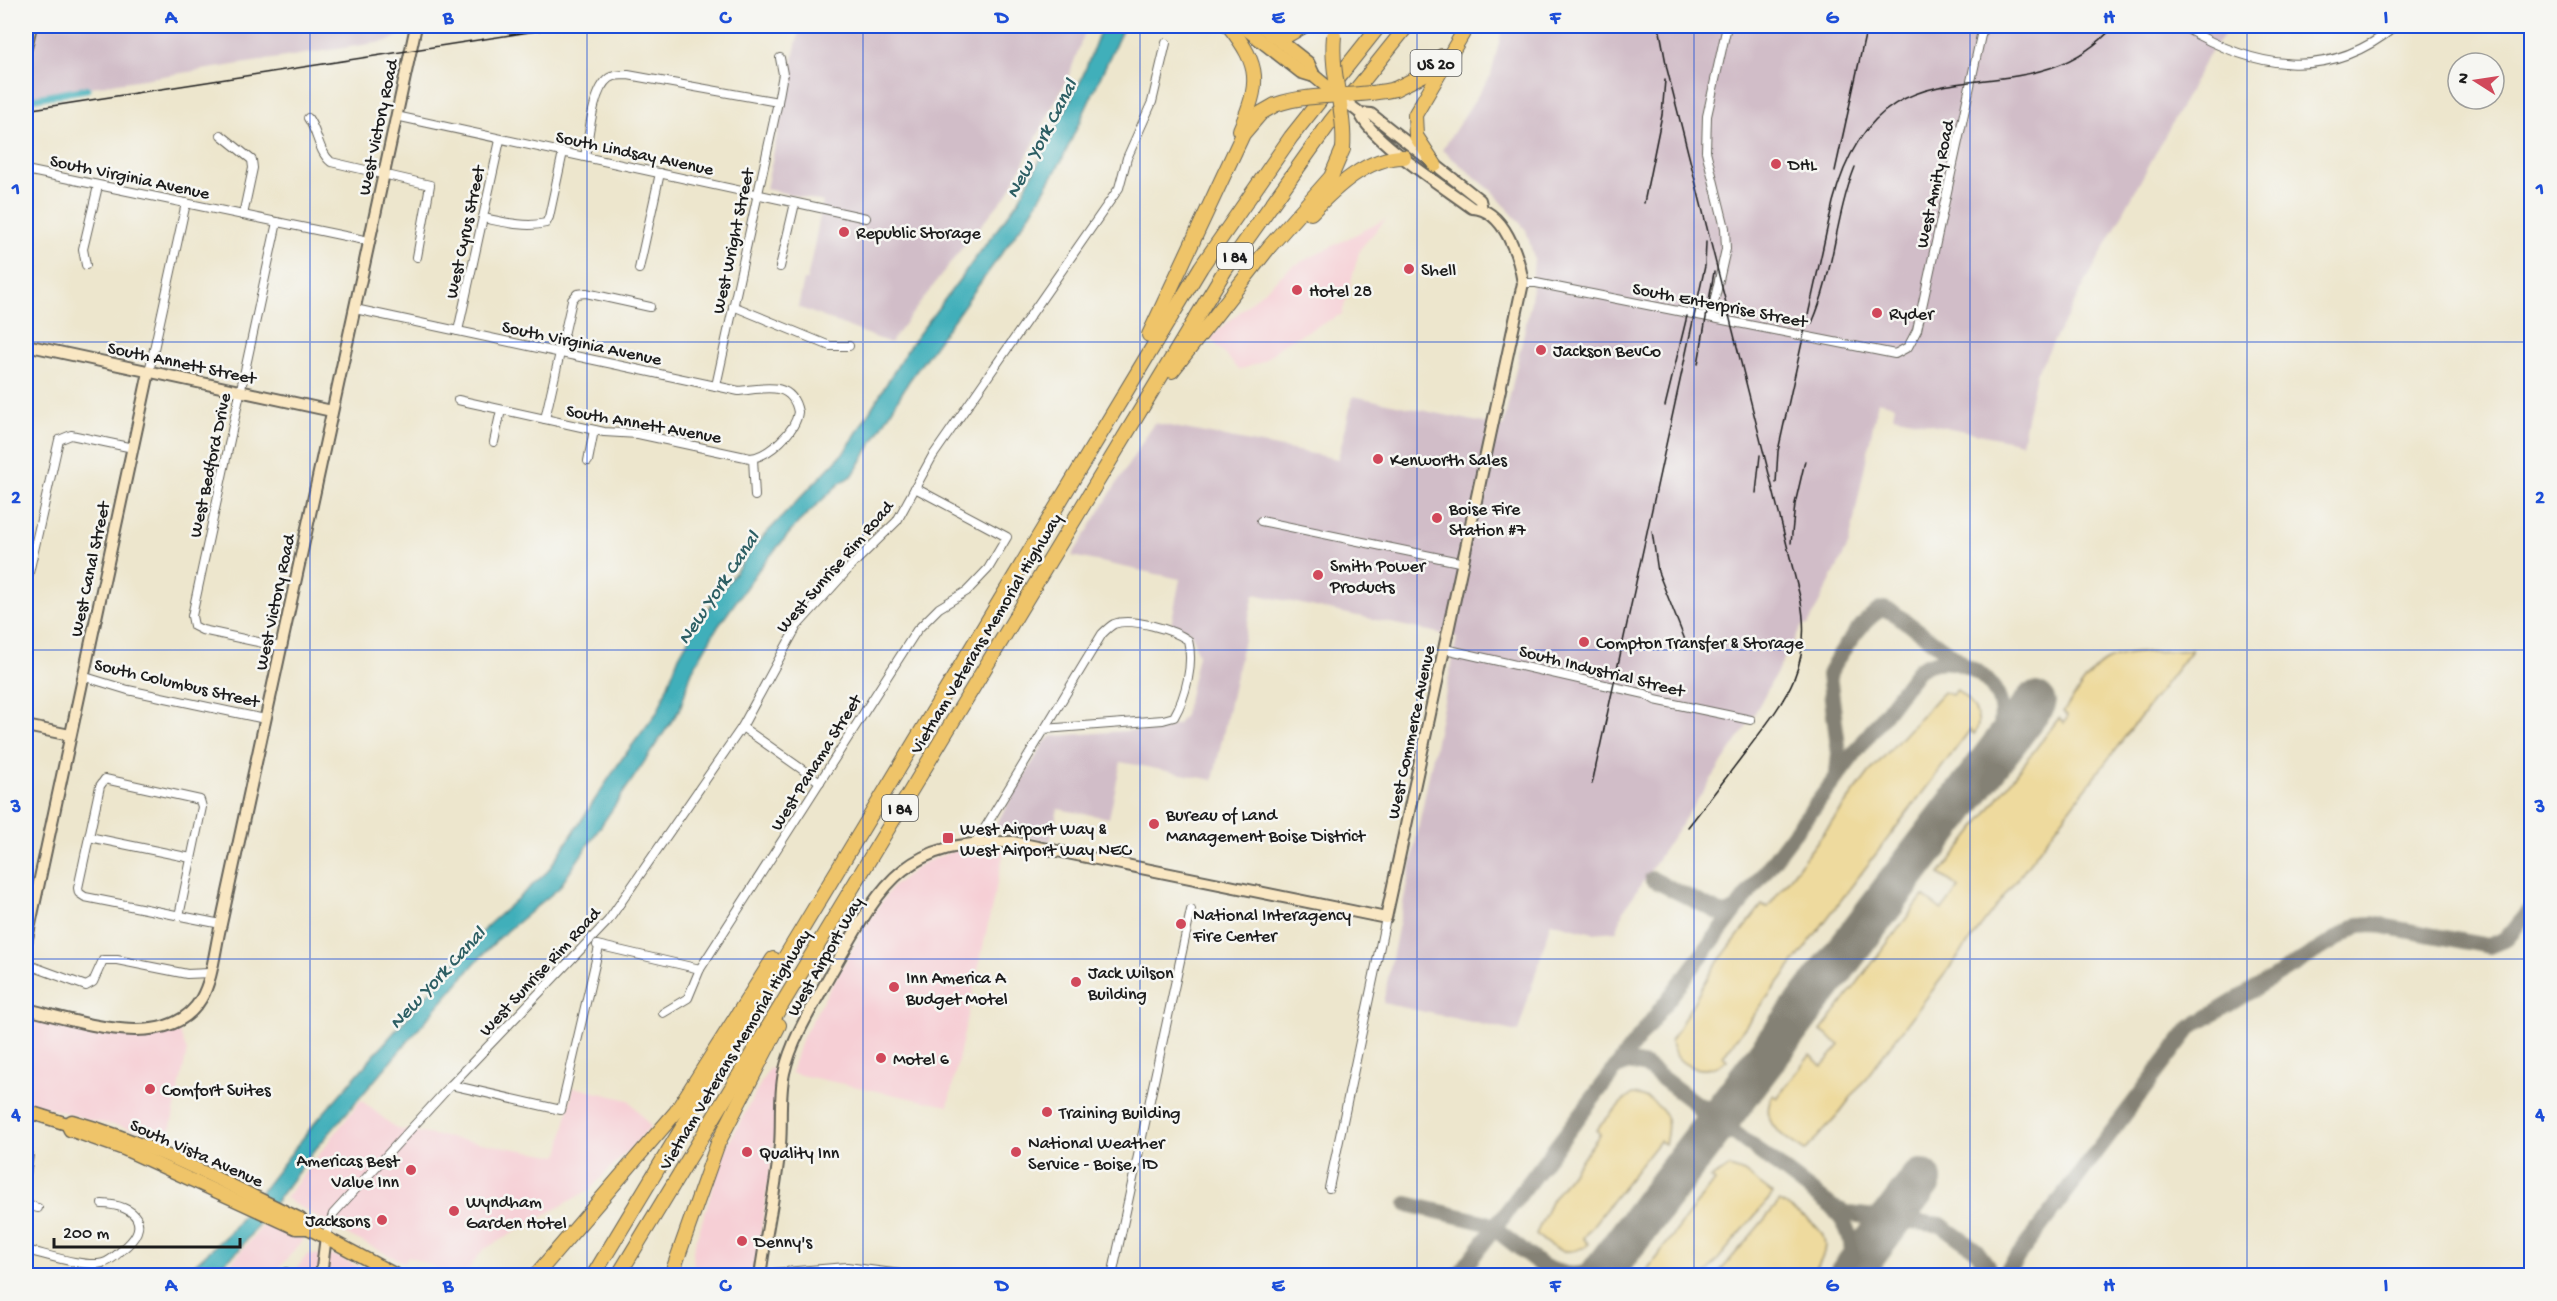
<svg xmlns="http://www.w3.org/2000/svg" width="2557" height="1301" viewBox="0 0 2557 1301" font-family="'Gochi Hand',sans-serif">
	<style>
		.built { fill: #f6cfd5 }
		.industrial { fill: #d1bdc8 }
		.sand { fill: #eeda9e; stroke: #857b5d; stroke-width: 1.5 }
		.water { fill: #3fafba; stroke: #2e666b; stroke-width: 1.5 }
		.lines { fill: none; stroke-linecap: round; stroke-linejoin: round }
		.canal { stroke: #3fafba; stroke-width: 7 }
		.taxiway { stroke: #848174; stroke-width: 16 }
		.runway { stroke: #848174; stroke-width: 42 }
		.street-casing { stroke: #65635a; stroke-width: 10 }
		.secondary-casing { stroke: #65635a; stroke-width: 14 }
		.primary-casing { stroke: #65635a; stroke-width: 15 }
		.highway-casing { stroke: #65635a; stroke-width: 16 }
		.street { stroke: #fff; stroke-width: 8 }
		.secondary { stroke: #f9e7c3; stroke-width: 10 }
		.primary { stroke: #efc469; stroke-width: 12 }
		.highway { stroke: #efc469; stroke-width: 14 }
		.rail { stroke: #1c1c1c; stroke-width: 1.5 }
		.secondary-bridge-casing { stroke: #65635a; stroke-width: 14; stroke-linecap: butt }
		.primary-bridge-casing { stroke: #65635a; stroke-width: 15; stroke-linecap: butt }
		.highway-bridge-casing { stroke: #65635a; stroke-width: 16; stroke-linecap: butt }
		.secondary-bridge { stroke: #f9e7c3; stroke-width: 10 }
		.primary-bridge { stroke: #efc469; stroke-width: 12 }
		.highway-bridge { stroke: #efc469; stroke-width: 14 }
		.grid { fill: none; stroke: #1d4ed8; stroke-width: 1.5; stroke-opacity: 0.55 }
		.poi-dot { fill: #d1495b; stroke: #f6f6f2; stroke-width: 2 }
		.labels { text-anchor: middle; stroke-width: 5; stroke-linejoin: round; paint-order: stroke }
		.shield { fill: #f6f6f2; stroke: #5d5d5c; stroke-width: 1.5 }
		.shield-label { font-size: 16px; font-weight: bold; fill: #1c1c1c }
		.street-label { font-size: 18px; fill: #1c1c1c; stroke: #f6f6f2 }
		.poi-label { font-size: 18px; fill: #1c1c1c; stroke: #f6f6f2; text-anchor: start }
		.water-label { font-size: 20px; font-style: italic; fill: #2c5e63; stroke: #f6f6f2 }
		.neatline { fill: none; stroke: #1d4ed8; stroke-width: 2 }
		.grid-label { font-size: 20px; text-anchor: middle; font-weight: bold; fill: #1d4ed8 }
	</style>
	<rect width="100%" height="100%" fill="#f6f6f2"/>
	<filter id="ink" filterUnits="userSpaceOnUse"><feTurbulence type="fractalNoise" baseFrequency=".0167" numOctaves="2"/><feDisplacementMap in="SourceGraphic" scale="12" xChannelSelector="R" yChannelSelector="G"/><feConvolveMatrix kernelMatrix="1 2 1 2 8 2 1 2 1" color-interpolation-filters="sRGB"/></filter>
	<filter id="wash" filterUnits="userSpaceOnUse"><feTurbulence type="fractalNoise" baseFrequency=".008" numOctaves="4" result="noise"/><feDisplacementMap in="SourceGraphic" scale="24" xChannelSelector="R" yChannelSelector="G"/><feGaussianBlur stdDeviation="1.35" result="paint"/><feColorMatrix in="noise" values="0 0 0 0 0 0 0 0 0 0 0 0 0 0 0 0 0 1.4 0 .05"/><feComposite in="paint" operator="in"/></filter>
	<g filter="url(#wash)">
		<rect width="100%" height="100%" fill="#ede6cd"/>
		<g class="built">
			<path d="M1386,219l-26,30 -18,65 -56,28 -24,20 -23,8 -29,-32 81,-71z"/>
			<path d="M980,847h25l-57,259 -157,-33 10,-33 66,-117 25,-36 31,-24 33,-13z"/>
			<path d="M26,1014l106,22h24l23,-5 8,20 -18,85 -76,-15 -67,-20z"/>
			<path d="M769,1068l10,4 -4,63 -20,140h-61l-1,-25 32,-100z"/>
			<path d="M573,1087l56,13 22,27 -62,63 -106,60 -19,25h-11l-45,-19 -3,7 -61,-30 -59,-35 76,-98 36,29 162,27z"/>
			<path d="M267,1221l37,18 -31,36h-32l-12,-10z"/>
			<path d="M308,1254l29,2 38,19 -85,1z"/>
		</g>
		<g class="industrial">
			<path d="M36,26h370l-1,6 -16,9 -363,56v-22z"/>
			<path d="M800,26h287l-18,49 -61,118 -47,56 -71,94 -92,-36 6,-27h3l16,-78 -57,-13z"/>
			<path d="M1503,26h727l-22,30 -172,318 -14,69 -129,-27 2,-11 -17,-4 -29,143 -41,81 -6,1 -51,94 -128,191 -6,20 -24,2 -42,-11 -33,110 -135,-29 74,-366 -203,-43 -41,186 -92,-18 -12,56 -51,-9 -8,32 -52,-9 -3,-6 50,-85 8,-5 114,-8 11,-4 7,-9 13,-60 -6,-20 -7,-6 -14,-4 9,-46 -108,-23 82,-133 184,36 15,-63 150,31 28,-126 3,-43 -8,-28 -34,-39 -50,-41 49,-75z"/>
		</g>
		<g class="sand">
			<path d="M2191,650l-351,462 -35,39c-20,-13 -48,-28 -32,-56l4,3 33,-43 12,11 18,-21 -19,-14 102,-135 19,14 17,-22 -19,-14 119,-156 5,5 4,-7 -5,-4c12,-15 24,-39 41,-50 18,-12 65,-10 87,-12z"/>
			<path d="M1957,690c13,11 29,26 17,44l-4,-4 -247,326 4,4c-19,17 -53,9 -56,-19l43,-74 48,-62 6,2 100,-133 75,-82 9,3z"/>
			<path d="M1633,1094c12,0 30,13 34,25 2,9 0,16 -2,25l-6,-3 -76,97 6,6c-21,14 -37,6 -53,-10l16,-34 48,-66 -4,-4 26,-28z"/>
			<path d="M1730,1167l14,5 29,22 -68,81h-62l71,-94 -4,-3z"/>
			<path d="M1780,1201c33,22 63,33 32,74h-95z"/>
		</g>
		<path class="water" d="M1102,26h22l-62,134 -31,53 -122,168 -56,94 -13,8 -42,40 -39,46 -44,62 -23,40 -12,38 -121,179 -59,49 -25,26 -161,188 -75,99 -29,25 -28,1 48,-44 83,-107 174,-199 61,-55 73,-111 37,-49 21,-55 19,-33 59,-80 89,-93 63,-103 110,-147 63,-122z"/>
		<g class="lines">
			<path class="canal" d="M26,100l61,-11"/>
			<g class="taxiway">
				<path d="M1837,773l2,-19 -10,-79c6,-16 39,-64 55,-66l10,4 66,48"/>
				<path d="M1652,879l66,33 8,2 9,-4"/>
				<path d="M1615,1068l13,-6 18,4 185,140c19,20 27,44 15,70"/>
				<path d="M1697,1105l9,17 -8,23"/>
				<path d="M1698,1105c16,6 26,0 39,-10"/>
				<path d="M1407,1204l80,19 68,53"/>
				<path d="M1834,1208l16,6 91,11 35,25 11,15 2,11"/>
				<path d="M1877,1238l30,-16"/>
				<path d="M1545,1267c25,12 48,7 69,-11"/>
				<path d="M1458,1276l460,-606c29,-22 77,2 83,37 3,17 -4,35 -9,51"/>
				<path d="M2003,1276l187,-248 169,-103 13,-1 117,22 17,-7 26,-32"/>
			</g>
			<g class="runway">
				<path d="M1600,1276l435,-573"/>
				<path d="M1849,1276l72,-96"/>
			</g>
		</g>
	</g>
	<g filter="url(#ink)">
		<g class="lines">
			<g class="street-casing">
				<g id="street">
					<path d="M2182,26c72,43 144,57 214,0"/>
					<path d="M396,116l470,102"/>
					<path d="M308,118c10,14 10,33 23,44l99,23 -13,72"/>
					<path d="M221,135l31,25 1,8 -10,47"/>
					<path d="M585,157c4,-20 7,-67 24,-79 5,-3 13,-3 19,-3l150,27"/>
					<path d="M26,170l343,71"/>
					<path d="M483,218c20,4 43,10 63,5l3,-6 14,-65"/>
					<path d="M277,222l-85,394 2,10 8,4 79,17"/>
					<path d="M86,265l-3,-16 15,-63"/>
					<path d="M780,267l15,-64"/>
					<path d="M639,269l21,-96"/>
					<path d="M1523,283h13l359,71 13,-7 9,-17 66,-304"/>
					<path d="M733,306l97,40h19"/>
					<path d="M355,309l384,82c22,-2 53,-12 59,21 -2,19 -30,45 -48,46l-112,-24 -34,-2 -146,-32"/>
					<path d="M1711,316l15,-67 -1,-21 -19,-77 1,-35 20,-90"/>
					<path d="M458,331l42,-191"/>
					<path d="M149,372l37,-169"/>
					<path d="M716,386l62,-284 5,-28 -3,-16"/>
					<path d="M545,419l27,-119 5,-6 9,-1 64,14"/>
					<path d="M494,442l7,-32"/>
					<path d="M753,458l2,38"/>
					<path d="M588,461l6,-31"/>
					<path d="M1261,521l203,42"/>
					<path d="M26,586l33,-146 12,-5 62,13"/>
					<path d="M1445,649l200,45 10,6 96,20"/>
					<path d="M82,676l46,14 137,29"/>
					<path d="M742,727l78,55"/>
					<path d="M89,837l102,21"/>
					<path d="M977,841l125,-207c3,-3 8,-8 12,-10 17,-7 60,6 74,16 6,24 -2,56 -14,77l-11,3 -119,9"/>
					<path d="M179,916l23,-109 -2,-7 -95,-21 -5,7 -22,102 1,5 6,4 136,27"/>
					<path d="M597,945l103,24"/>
					<path d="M26,964l60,22 7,-4 10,-22h14l70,14 23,-1"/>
					<path d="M663,1013l25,-15 12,-29 217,-339 22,-22 28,-17 21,-22 19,-32 -92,-49"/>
					<path d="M451,1085l110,25 38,-163"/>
					<path d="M26,1154l3,1 -3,20"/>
					<path d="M1329,1188l57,-270"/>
					<path d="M26,1205l12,3"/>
					<path d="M326,1236l7,-22 118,-129 157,-164 134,-194 55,-101 56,-62 44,-43 35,-64 187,-269 8,-30 25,-56 14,-59"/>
					<path d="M26,1250c19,4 58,18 77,13 8,-2 13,-8 19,-13 31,-25 14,-45 -20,-46"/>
					<path d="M760,1274l87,-7 69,9"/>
					<path d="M283,1276l3,-4"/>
					<path d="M1112,1276l79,-366"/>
				</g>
			</g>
			<g class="secondary-casing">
				<g id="secondary">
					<path d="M26,48l5,-22"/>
					<path d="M26,345l306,66"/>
					<path d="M26,726l44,9"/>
					<path d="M26,943l123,-571"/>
					<path d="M26,1009c50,11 142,46 175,-10 12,-20 14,-52 20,-75l195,-898"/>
					<path d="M321,1276l5,-40"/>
					<path d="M760,1276c6,-44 16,-87 20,-131 2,-23 -1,-48 4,-72 8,-35 29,-67 46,-98 51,-89 69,-135 183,-133l373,76 137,-635c-4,-26 -19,-74 -51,-75 -25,-19 -102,-68 -112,-95l11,1 109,86 2,9"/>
				</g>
			</g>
			<g class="primary-casing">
				<g id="primary">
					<path d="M1242,26l59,46 13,4"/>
					<path d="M1261,26l47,37 6,13"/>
					<path d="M26,1111l41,13 3,6 54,19 172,79h12"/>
					<path d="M67,1124l5,-3c79,22 155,63 228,98l8,9 90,48"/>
				</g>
			</g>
			<g class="highway-casing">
				<g id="highway">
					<path d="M1229,26c32,41 31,57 11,104"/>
					<path d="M1271,34l17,1 16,-9"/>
					<path d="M1395,89l28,-14 19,-19"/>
					<path d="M1435,165l-19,-29 -1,-21 52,-89"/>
					<path d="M1311,213c25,-26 56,-56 93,-56"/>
					<path d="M1149,335l94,-201 18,-21 14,-8"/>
					<path d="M1172,371l98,-125 61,-69 12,-28"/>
					<path d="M535,1276l141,-164 97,-153"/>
					<path d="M593,1276l608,-1009 90,-130 88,-111"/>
					<path d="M618,1276l607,-1006 106,-149 76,-95"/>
					<path d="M671,1276l47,-133 61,-118"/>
				</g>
			</g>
			<use href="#street" class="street"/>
			<use href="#secondary" class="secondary"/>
			<use href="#primary" class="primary"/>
			<use href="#highway" class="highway"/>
			<g class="rail">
				<path d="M1659,26l8,43 133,528c14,68 -14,102 -53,153 -20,26 -39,52 -59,77"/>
				<path d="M26,110l542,-84"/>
				<path d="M1835,171l32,-145"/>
				<path d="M1644,203l18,-88 3,-35"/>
				<path d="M1812,323c22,-50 23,-106 43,-156"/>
				<path d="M1698,364l16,-92"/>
				<path d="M1665,406l22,-90"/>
				<path d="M1776,483l2,-32 55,-249c49,-185 190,-72 281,-176"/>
				<path d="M1756,493l4,-38"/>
				<path d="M1652,531l6,41 29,73"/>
				<path d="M1791,543l4,-39 10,-43"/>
				<path d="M1592,784l113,-518 1,-24"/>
			</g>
			<g class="secondary-bridge-casing">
				<path id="secondary-bridge" d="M1337,95l23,18"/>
			</g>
			<g class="primary-bridge-casing">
				<path id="primary-bridge" d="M1314,76l23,19"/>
			</g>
			<g class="highway-bridge-casing">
				<g id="highway-bridge">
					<path d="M1334,36c-4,39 12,76 9,113"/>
					<path d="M1275,105c39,-14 81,-6 120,-16"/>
				</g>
			</g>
			<use href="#secondary-bridge" class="secondary-bridge"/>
			<use href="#primary-bridge" class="primary-bridge"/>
			<use href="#highway-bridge" class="highway-bridge"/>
		</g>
	</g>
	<path class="grid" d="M310,26v1250M587,26v1250M863,26v1250M1140,26v1250M1417,26v1250M1694,26v1250M1970,26v1250M2247,26v1250M26,342h2506M26,650h2506M26,959h2506"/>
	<g class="poi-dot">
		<circle cx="1776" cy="164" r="6"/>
		<circle cx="844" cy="232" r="6"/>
		<circle cx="1409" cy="269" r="6"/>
		<circle cx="1297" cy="290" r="6"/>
		<circle cx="1877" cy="313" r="6"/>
		<circle cx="1541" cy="350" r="6"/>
		<circle cx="1378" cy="459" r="6"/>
		<circle cx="1437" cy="518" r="6"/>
		<circle cx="1318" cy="575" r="6"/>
		<circle cx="1584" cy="642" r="6"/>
		<circle cx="1154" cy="824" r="6"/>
		<rect x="942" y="832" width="12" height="12" rx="3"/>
		<circle cx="1181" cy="924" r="6"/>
		<circle cx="1076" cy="982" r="6"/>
		<circle cx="894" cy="987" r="6"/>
		<circle cx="881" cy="1058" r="6"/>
		<circle cx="150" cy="1089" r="6"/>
		<circle cx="1047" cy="1112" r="6"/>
		<circle cx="747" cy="1152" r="6"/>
		<circle cx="1016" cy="1152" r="6"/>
		<circle cx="411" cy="1170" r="6"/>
		<circle cx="454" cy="1211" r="6"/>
		<circle cx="382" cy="1220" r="6"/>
		<circle cx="742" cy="1241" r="6"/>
	</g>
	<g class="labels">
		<g class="shield">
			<rect x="1410.5" y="50" width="51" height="26" rx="4.5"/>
			<rect x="1217" y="243" width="36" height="26" rx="4.5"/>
			<rect x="882" y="795" width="36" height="26" rx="4.5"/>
		</g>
		<g class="shield-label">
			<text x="1436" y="69">US 20</text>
			<text x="1235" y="262">I 84</text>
			<text x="900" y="814">I 84</text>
		</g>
		<g class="street-label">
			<text transform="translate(377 127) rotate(-78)" y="6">West Victory Road</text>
			<text transform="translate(635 152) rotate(12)" y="6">South Lindsay Avenue</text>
			<text transform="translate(130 176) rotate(12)" y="6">South Virginia Avenue</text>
			<text transform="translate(1934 184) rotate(-78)" y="6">West Amity Road</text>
			<text transform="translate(464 232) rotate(-78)" y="6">West Cyrus Street</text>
			<text transform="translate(732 241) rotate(-78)" y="6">West Wright Street</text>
			<text transform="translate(1720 304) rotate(11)" y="6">South Enterprise Street</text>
			<text transform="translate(582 342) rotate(12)" y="6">South Virginia Avenue</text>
			<text transform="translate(182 362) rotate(12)" y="6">South Annett Street</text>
			<text transform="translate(644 423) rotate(10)" y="6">South Annett Avenue</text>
			<text transform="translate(209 465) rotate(-78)" y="6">West Bedford Drive</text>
			<text transform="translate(834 566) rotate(-49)" y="6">West Sunrise Rim Road</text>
			<text transform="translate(89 569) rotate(-78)" y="6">West Canal Street</text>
			<text transform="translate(274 602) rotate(-78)" y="6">West Victory Road</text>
			<text transform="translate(985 633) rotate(-59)" y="6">Vietnam Veterans Memorial Highway</text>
			<text transform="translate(1602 670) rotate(14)" y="6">South Industrial Street</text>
			<text transform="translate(177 682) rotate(13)" y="6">South Columbus Street</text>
			<text transform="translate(1410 732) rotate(-78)" y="6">West Commerce Avenue</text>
			<text transform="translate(815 762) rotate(-58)" y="6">West Panama Street</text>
			<text transform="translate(824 956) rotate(-60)" y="6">West Airport Way</text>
			<text transform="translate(539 971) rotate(-47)" y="6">West Sunrise Rim Road</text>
			<text transform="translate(734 1049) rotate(-59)" y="6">Vietnam Veterans Memorial Highway</text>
			<text transform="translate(197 1152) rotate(24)" y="6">South Vista Avenue</text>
		</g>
		<g class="poi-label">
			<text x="1788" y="170">DHL</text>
			<text x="856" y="238">Republic Storage</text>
			<text x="1421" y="275">Shell</text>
			<text x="1309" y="296">Hotel 28</text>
			<text x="1889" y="319">Ryder</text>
			<text x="1553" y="356">Jackson BevCo</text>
			<text x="1390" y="465">Kenworth Sales</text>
			<text x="1449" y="514">Boise Fire<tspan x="1449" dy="21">Station #7</tspan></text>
			<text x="1330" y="571">Smith Power<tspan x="1330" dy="21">Products</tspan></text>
			<text x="1596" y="648">Compton Transfer &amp; Storage</text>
			<text x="1166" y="820">Bureau of Land<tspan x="1166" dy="21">Management Boise District</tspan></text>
			<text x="960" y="834">West Airport Way &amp;<tspan x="960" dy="21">West Airport Way NEC</tspan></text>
			<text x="1193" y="920">National Interagency<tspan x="1193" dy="21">Fire Center</tspan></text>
			<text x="1088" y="978">Jack Wilson<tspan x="1088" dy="21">Building</tspan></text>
			<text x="906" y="983">Inn America A<tspan x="906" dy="21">Budget Motel</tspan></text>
			<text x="893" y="1064">Motel 6</text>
			<text x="162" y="1095">Comfort Suites</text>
			<text x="1059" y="1118">Training Building</text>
			<text x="1028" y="1148">National Weather<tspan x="1028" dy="21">Service - Boise, ID</tspan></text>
			<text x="759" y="1158">Quality Inn</text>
			<text x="399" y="1166" text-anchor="end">Americas Best<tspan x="399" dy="21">Value Inn</tspan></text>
			<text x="466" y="1207">Wyndham<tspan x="466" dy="21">Garden Hotel</tspan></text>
			<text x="370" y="1226" text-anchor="end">Jacksons</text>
			<text x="754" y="1247">Denny's</text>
		</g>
		<g class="water-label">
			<text transform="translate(1040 138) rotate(-62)" y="7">New York Canal</text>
			<text transform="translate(717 587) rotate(-56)" y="7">New York Canal</text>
			<text transform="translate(436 977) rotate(-47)" y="7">New York Canal</text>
		</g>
	</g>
	<rect width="2557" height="1301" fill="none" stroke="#f6f6f2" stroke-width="66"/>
	<g transform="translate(2476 81) rotate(282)"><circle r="28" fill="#f6f6f2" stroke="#9f9f9c" stroke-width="1.5"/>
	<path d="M0-4.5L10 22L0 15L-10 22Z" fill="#d1495b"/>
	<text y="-9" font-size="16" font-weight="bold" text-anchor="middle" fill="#1c1c1c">N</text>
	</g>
	<path d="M54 1238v9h186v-9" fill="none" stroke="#1c1c1c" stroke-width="3"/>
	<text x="63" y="1238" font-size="18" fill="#1c1c1c" stroke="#f6f6f2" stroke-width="4.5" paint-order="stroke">200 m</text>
	<rect x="33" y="33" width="2491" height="1235" class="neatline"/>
	<g class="grid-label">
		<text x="171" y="23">A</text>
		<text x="448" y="23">B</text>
		<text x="725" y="23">C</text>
		<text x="1002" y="23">D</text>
		<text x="1278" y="23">E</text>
		<text x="1555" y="23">F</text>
		<text x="1832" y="23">G</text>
		<text x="2109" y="23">H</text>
		<text x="2386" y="23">I</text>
		<text x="16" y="194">1</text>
		<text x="2540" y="194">1</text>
		<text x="16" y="503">2</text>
		<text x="2540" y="503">2</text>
		<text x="16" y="812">3</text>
		<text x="2540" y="812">3</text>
		<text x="16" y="1120">4</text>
		<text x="2540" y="1120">4</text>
		<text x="171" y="1291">A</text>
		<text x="448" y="1291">B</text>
		<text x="725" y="1291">C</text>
		<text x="1002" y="1291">D</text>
		<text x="1278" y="1291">E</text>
		<text x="1555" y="1291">F</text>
		<text x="1832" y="1291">G</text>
		<text x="2109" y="1291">H</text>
		<text x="2386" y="1291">I</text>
	</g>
</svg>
